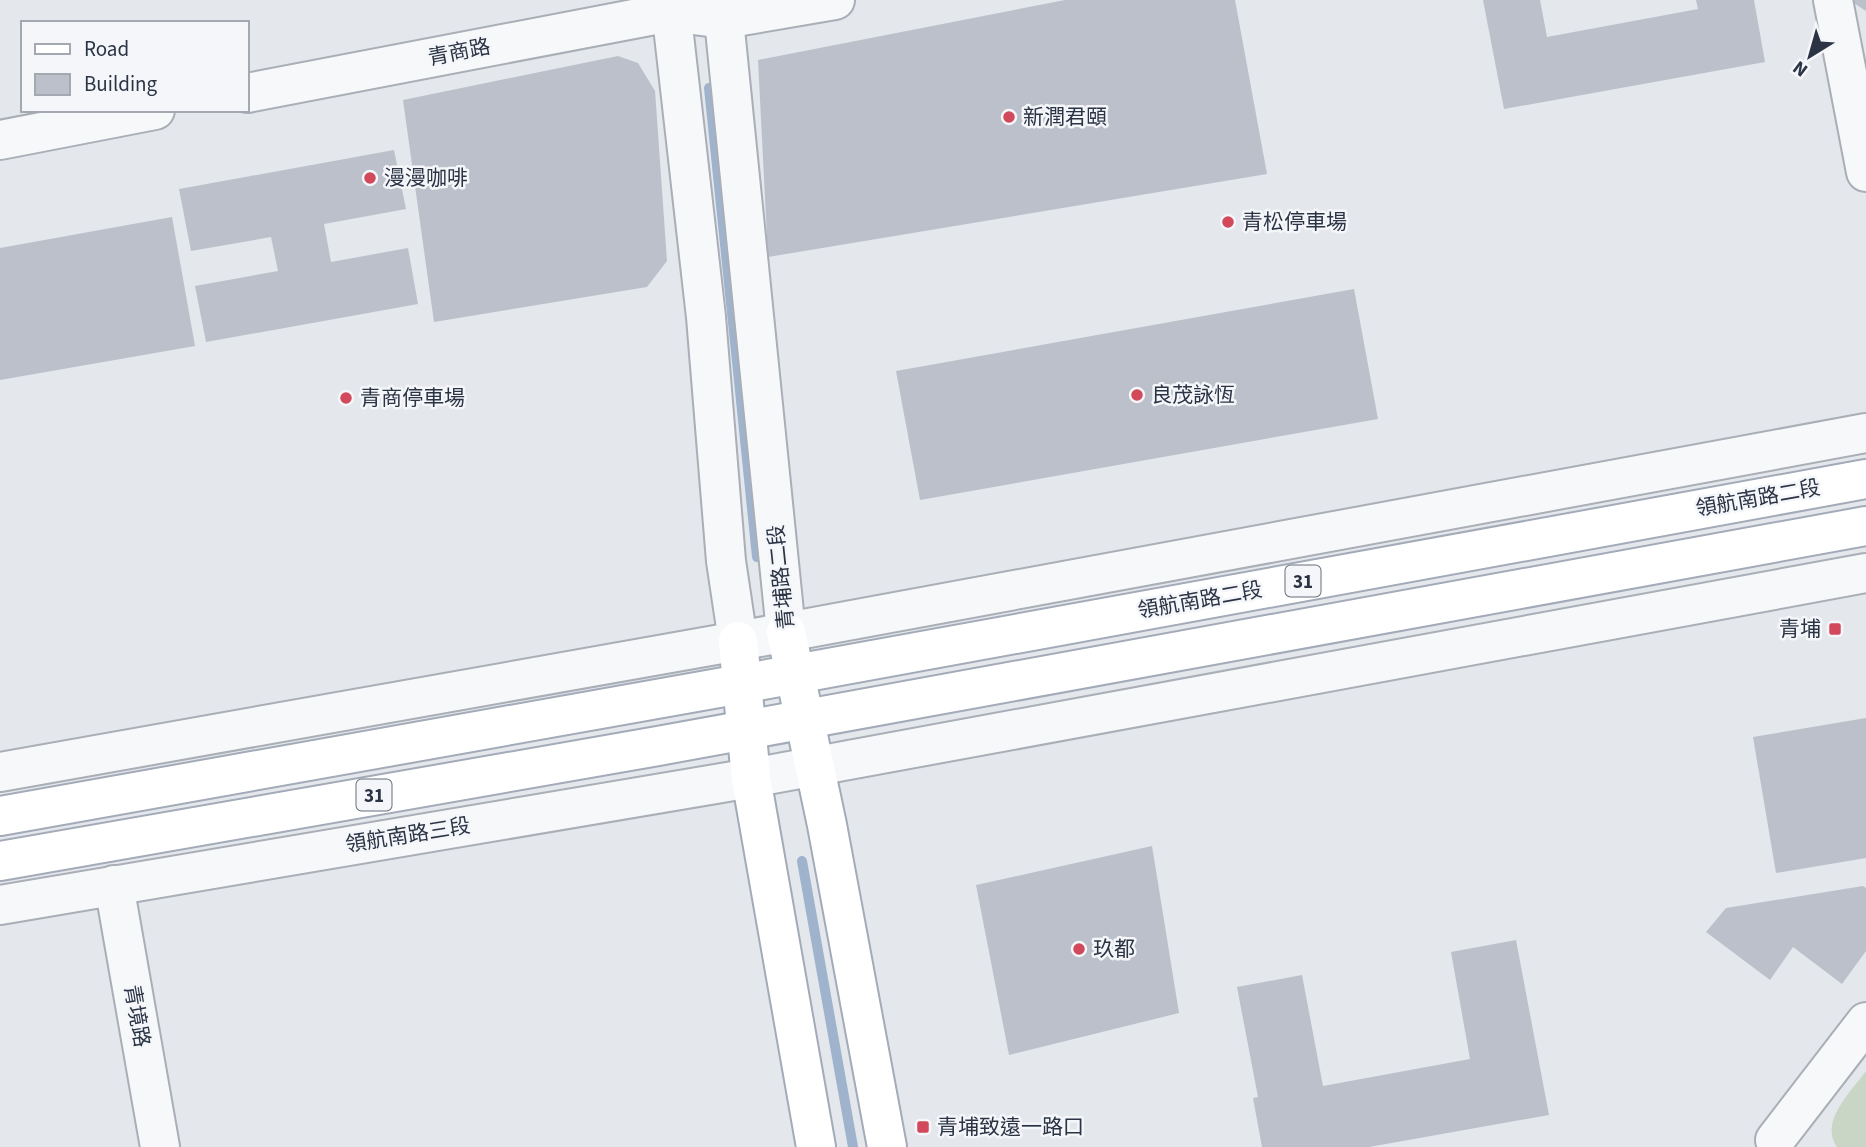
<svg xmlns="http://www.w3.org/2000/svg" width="1866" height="1147" viewBox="0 0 1866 1147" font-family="'Source Sans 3','Noto Sans TC',sans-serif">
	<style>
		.green { fill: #c9d6c5 }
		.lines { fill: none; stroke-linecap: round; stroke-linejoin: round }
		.stream { stroke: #9fb4cc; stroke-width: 10 }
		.building { fill: #bbc0ca }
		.minor-casing { stroke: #a9aeb7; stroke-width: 42 }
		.major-casing { stroke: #a3abb8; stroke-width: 42 }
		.minor { stroke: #f7f8fa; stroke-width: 38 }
		.major { stroke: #fff; stroke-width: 38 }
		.poi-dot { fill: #d1495b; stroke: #f4f6f9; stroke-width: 2.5 }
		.labels { text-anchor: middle; stroke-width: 5; stroke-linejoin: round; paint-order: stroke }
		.shield { fill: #f4f6f9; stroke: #676e7b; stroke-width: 2 }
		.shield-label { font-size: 19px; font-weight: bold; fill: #2b3445 }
		.street-label { font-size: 21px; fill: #2b3445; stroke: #f4f6f9 }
		.poi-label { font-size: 21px; fill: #2b3445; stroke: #f4f6f9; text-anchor: start }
	</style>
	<rect width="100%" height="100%" fill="#e4e7ec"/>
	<path class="green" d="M1866,1071v76h-29c-18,-26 14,-55 29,-76z"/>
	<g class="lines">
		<g class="stream">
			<path d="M709,88l48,469"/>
			<path d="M802,861l51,286"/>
		</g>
	</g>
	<g class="building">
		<path d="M1065,0h170l32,174 -499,83 -10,-197z"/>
		<path d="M1483,0h57l7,37 151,-28 -2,-9h58l11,62 -261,47z"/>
		<path d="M1849,0h17v11z"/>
		<path d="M618,56l20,7 17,28 12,170 -20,26 -213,35 -31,-222z"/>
		<path d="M394,150l12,59 -82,15 7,38 77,-14 10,56 -212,38 -11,-56 83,-15 -7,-34 -80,14 -12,-62z"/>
		<path d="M172,217l23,129 -195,34v-132z"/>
		<path d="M1354,289l24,130 -458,81 -24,-129z"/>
		<path d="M1866,718v140l-90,15 -23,-136z"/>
		<path d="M1152,846l27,167 -170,42 -33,-170z"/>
		<path d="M1863,886l3,2v63l-24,33 -49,-37 -23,33 -64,-48 20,-24z"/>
		<path d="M1516,940l33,175 -180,32h-107l-9,-49 5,-1 -21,-110 65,-12 21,111 147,-27 -19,-107z"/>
	</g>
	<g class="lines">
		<g class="minor-casing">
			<g id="minor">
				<path d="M670,0l36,317 20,244 12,80"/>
				<path d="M722,0l64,632"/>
				<path d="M1833,0l33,172"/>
				<path d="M247,93l423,-81 54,7 111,-19"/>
				<path d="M0,140l155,-30"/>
				<path d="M0,772l738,-131 1128,-208"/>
				<path d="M114,885l46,262"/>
				<path d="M0,905l751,-127 1115,-205"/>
				<path d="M1775,1140l91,-118"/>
			</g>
		</g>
		<g class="major-casing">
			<g id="major">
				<path d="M786,632l41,193 60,322"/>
				<path d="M738,641l13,137 65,369"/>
				<path d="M0,816l741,-132 1125,-205"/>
				<path d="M0,861l658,-115 1208,-220"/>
			</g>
		</g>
		<use href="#minor" class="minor"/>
		<use href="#major" class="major"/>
	</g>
	<g class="poi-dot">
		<circle cx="1009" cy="117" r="7"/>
		<circle cx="370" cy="178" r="7"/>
		<circle cx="1228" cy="222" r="7"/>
		<circle cx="1137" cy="395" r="7"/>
		<circle cx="346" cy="398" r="7"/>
		<rect x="1828" y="622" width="14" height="14" rx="3.5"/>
		<circle cx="1079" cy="949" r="7"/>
		<rect x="916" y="1120" width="14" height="14" rx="3.5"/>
	</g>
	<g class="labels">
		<g class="shield">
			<rect x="1285.5" y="565.5" width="35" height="31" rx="5"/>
			<rect x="356.5" y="779.5" width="35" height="31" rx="5"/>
		</g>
		<g class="shield-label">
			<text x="1303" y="588">31</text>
			<text x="374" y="802">31</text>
		</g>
		<g class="street-label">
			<text transform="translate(459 52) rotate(-11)" y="7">青商路</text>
			<text transform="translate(1758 498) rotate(-10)" y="7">領航南路二段</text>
			<text transform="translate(781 577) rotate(-96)" y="7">青埔路二段</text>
			<text transform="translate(1200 600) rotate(-10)" y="7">領航南路二段</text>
			<text transform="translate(408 835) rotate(-9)" y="7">領航南路三段</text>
			<text transform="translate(137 1016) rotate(80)" y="7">青境路</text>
		</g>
		<g class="poi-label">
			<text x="1023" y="124">新潤君頤</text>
			<text x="384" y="185">漫漫咖啡</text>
			<text x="1242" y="229">青松停車場</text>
			<text x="1151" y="402">良茂詠恆</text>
			<text x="360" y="405">青商停車場</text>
			<text x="1821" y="636" text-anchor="end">青埔</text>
			<text x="1093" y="956">玖都</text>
			<text x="937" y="1134">青埔致遠一路口</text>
		</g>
	</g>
	<rect x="21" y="21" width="228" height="91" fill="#f4f6f9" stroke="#a4a8b1" stroke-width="2"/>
	<rect x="35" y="44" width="35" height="10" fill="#ffffff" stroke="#a4a8b1" stroke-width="2"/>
	<text x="84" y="56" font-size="21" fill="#2b3445">Road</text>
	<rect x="35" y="74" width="35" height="21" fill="#bbc0ca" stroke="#a4a8b1" stroke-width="2"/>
	<text x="84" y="91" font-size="21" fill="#2b3445">Building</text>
	<g transform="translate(1810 56) rotate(217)" stroke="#f4f6f9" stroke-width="5" paint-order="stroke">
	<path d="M0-5L12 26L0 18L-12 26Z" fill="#2b3445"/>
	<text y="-10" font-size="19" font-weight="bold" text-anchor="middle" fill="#2b3445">N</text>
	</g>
</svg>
